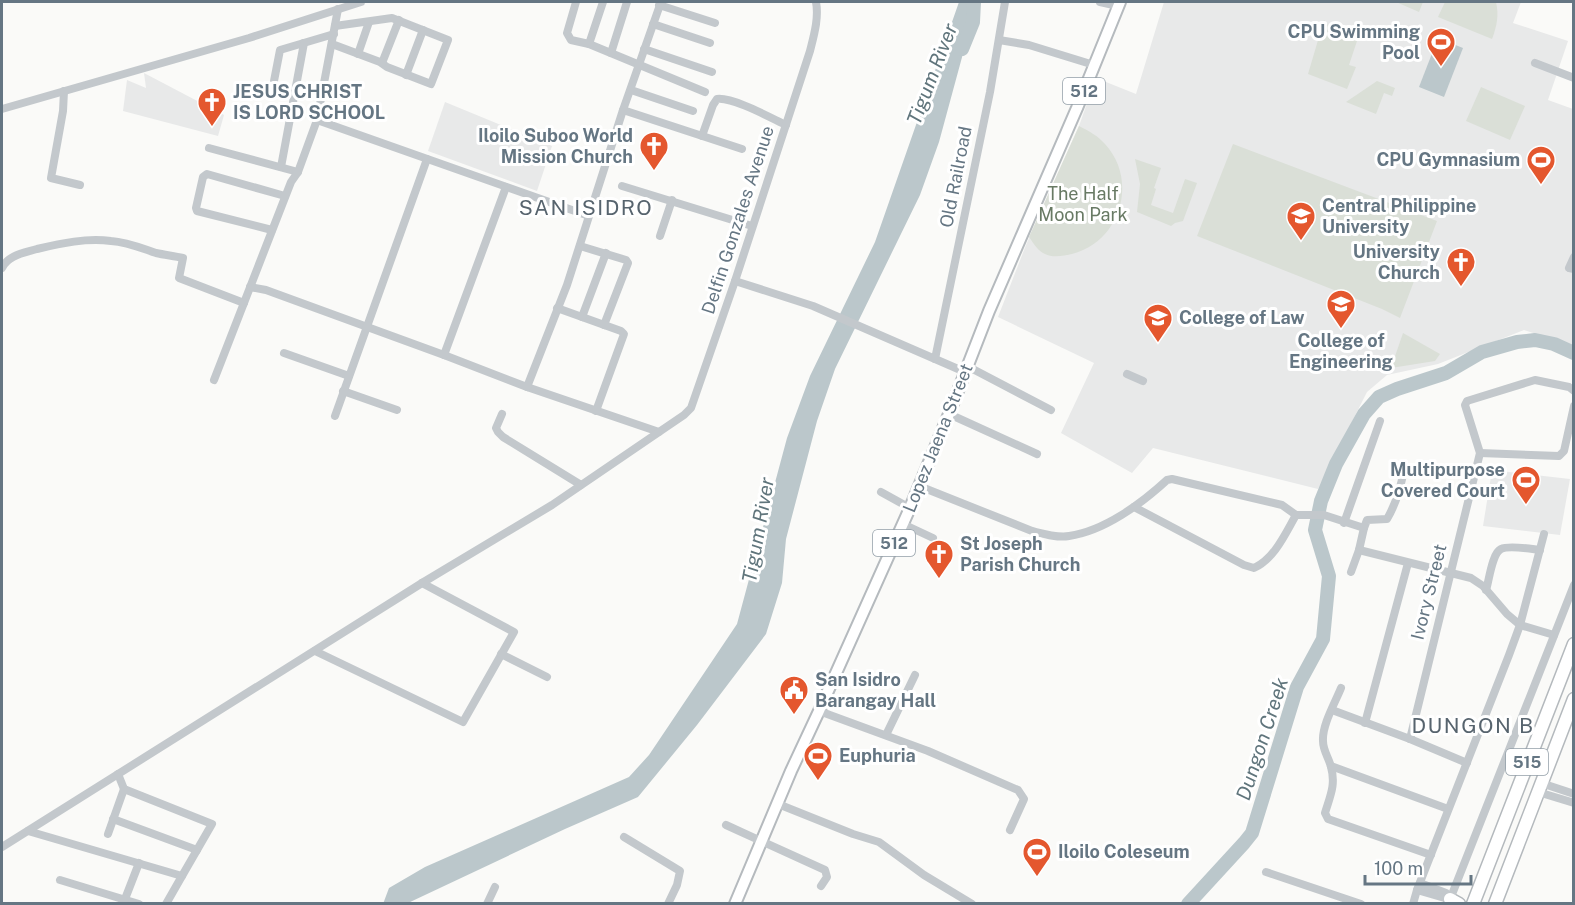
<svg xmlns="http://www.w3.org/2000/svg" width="1575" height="905" viewBox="0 0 1575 905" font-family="'Public Sans',sans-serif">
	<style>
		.built { fill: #e8e9e9 }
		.green { fill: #dadfd7 }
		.water { fill: #bbc7cb }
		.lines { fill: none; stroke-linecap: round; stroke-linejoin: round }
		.river { stroke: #bbc7cb; stroke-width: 14 }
		.major-casing { stroke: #b5babe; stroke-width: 14 }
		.highway-casing { stroke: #b4b9bd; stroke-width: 15 }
		.minor { stroke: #c3c8cc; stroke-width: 8 }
		.major { stroke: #fff; stroke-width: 10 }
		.highway { stroke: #fff; stroke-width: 12 }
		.labels { text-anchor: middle; stroke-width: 6; stroke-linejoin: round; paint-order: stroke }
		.shield { fill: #fff; stroke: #939fa8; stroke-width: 1.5 }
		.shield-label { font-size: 16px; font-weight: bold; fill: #657683 }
		.poi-label { font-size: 18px; font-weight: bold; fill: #657683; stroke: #fff; text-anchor: start }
		.street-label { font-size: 18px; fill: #657683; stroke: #fff }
		.park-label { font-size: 18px; fill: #687a64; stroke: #fff }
		.water-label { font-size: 20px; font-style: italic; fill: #60757c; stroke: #fff }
		.quarter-label { font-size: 21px; letter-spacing: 1.5px; fill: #57646e; stroke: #fff }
	</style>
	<rect width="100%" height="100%" fill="#fafaf8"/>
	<g class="built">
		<path d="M1164,2h357l-8,21 55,18 -20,59 25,9v237l-49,-16 -86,34 -51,11 -20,17 -49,97 -165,-41 -21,25 -71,-40 33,-70 -96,-46 28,-72 53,-119 17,-48 40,16z"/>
		<path d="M144,73l80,42 -6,21 -95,-25 4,-31 19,8z"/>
		<path d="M445,102l107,44 -15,45 -109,-40z"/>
		<path d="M1492,470l78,9 -10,56 -77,-9z"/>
	</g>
	<g class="green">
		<path d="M1396,2h27l-4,10z"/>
		<path d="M1445,2h51c3,13 1,24 -4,37l-54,-22z"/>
		<path d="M1324,20l11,13 22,8 -8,24 7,2 -9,22 -39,-15z"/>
		<path d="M1377,81l18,7 -3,8 -8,-3 -8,21 -30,-12z"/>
		<path d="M1481,87l44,19 -15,34 -44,-19z"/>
		<path d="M1079,126c10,5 19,10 26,18 34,37 15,98 -33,110 -8,2 -20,4 -27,0 -7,-3 -11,-10 -16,-17z"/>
		<path d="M1233,144l204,77 -37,97 -18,-9 -185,-73z"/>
		<path d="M1135,159l26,9 -7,20 2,1 -5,16 22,8 12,-34 12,4 -14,38 -8,2 -4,3 -34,-14 3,-28z"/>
		<path d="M1403,333l37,21 -5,7 -44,7z"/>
	</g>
	<g class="water">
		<path d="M959,2h18l-38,140 -19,53 -85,174 -18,52 -31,118 -4,44 -16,51 -69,91 -59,72 -73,32 -157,74 -25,1 6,-16 36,-21 204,-90 20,-22 88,-131 50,-186 23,-62 65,-134z"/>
		<path d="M1438,38l25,10 -19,49 -25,-10z"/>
	</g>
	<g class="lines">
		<g class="river">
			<path d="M962,49l11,-27 1,-20"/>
			<path d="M1188,904l56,-61 8,-10 45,-146 26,-48 6,-63 -14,-46 6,-29 15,-37 28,-50 15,-17 18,-8 49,-16 36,-21 35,-10 18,-2 19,4 20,9"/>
		</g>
		<g class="major-casing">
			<path id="major" d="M735,904l56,-133 28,-60 91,-203 39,-94 40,-103 88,-203 43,-106"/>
		</g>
		<g class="highway-casing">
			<g id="highway">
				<path d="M1450,899l9,5"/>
				<path d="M1473,904l101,-260"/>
				<path d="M1495,904l79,-205"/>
			</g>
		</g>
		<g class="minor">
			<path d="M576,2l-9,31 4,7 18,4"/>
			<path d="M603,2l-14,42 116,48"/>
			<path d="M1100,2l18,4"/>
			<path d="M659,5l56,18"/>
			<path d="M653,24l57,19"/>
			<path d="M999,40l30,5 65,20"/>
			<path d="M332,44l48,18 7,5 44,17 17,-44 -56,-22 -57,8"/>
			<path d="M644,49l68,23"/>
			<path d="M611,53l16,-51"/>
			<path d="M358,54l11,-32"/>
			<path d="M382,63l17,-43"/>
			<path d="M1535,63l39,15"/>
			<path d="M406,75l17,-45"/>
			<path d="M274,81l6,-31 54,-16"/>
			<path d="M631,90l62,21"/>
			<path d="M64,91l-1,20 -12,67 29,7"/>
			<path d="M2,109l247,-71 112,-36"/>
			<path d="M623,110l119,39"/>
			<path d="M317,120l272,96"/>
			<path d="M702,136l11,-31 4,-6c16,-2 54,19 69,26"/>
			<path d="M209,148l89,24"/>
			<path d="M281,167l23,-124"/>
			<path d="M622,186l130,40"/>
			<path d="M272,230l-75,-19 -1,-3 7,-31 4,-3 78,22"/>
			<path d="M660,236l12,-36"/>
			<path d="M580,246l46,14 2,3 -24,62"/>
			<path d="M1574,257l-5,11 5,1"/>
			<path d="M2,268c6,-13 22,-15 35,-19 25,-6 49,-11 74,-8 16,1 30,7 45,12 9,2 18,3 27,5l-4,20 65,25"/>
			<path d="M735,281l78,25 152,66"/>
			<path d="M250,287l16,3 178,65 83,32 132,45"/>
			<path d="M557,308l64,23 3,3 -28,77"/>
			<path d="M582,317l24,-64"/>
			<path d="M284,353l65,23"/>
			<path d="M444,355l62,-168"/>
			<path d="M935,359l55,-267 15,-90"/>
			<path d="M967,366l84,44"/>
			<path d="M1127,374l16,7"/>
			<path d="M214,380l77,-198 7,-10 19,-52 21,-111"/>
			<path d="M527,387l40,-102 56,-175 38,-108"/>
			<path d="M343,391l54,19"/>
			<path d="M502,414l-6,14 2,4 5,5 78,48"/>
			<path d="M949,414l88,40"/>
			<path d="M335,416l92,-257"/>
			<path d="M1480,453l79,3 5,-5 10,-45"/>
			<path d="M919,486l113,45c12,3 25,7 37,5 35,-5 72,-32 98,-56l5,-1 110,26 14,10h28l40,13 -5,22 -8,22"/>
			<path d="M881,492l29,16"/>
			<path d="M1134,507l110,58 10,3c21,-10 31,-34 42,-53"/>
			<path d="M1344,523l36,-102"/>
			<path d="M903,524l30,14"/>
			<path d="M1364,528l3,-8 20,-1c10,-17 14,-34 18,-53"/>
			<path d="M1359,550l112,28 12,8 24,28 13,11 34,10"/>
			<path d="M1486,590c3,-9 6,-37 15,-41 8,-4 30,0 39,1"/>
			<path d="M315,651l148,71 51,-90 -92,-49"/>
			<path d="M501,654l46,23"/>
			<path d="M1341,688c-6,15 -19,37 -18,53 0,10 6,17 8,26 5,18 -1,29 -6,46l3,6 103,36"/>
			<path d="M1332,710l78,29 57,24"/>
			<path d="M819,711l109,40 90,39 6,9 -14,31"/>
			<path d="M1365,723l43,-160"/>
			<path d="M886,735l29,-60"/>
			<path d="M1410,739l70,-286 -15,-48 2,-4 68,-21 34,7 5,4"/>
			<path d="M1331,766l117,43"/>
			<path d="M1541,783l33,11"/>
			<path d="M1538,792l36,11"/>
			<path d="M778,804l75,30 26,8 45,33 48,29"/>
			<path d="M113,819l84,31"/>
			<path d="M726,825l99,45 2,7 -6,9"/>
			<path d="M28,831l154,45 30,-52 -88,-35 -6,-15"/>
			<path d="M108,834l16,-45"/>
			<path d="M624,837l56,34 -3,14 -9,19"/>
			<path d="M2,847l420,-264 130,-78 107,-73 25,-17 7,-7 44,-127 75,-230c4,-16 9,-33 6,-49"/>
			<path d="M1266,872l95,32"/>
			<path d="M60,880l79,24"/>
			<path d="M1420,883l26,10 4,6"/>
			<path d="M1417,890l31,9"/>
			<path d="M125,899l14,-36"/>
			<path d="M1449,902l125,-317"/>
			<path d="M166,904l16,-28"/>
			<path d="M487,904l8,-17"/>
			<path d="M1413,904l4,-14 92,-235 11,-30 24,-91"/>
		</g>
		<use href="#major" class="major"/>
		<use href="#highway" class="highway"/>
	</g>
	<defs>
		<g id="stadium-pin" transform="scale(1.5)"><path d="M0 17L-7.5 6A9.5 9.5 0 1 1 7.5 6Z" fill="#e4572e" stroke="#fff"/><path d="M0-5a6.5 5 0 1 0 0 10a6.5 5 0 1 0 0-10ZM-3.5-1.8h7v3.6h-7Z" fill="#fff"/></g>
		<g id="church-pin" transform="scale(1.5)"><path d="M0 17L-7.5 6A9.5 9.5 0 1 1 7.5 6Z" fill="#e4572e" stroke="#fff"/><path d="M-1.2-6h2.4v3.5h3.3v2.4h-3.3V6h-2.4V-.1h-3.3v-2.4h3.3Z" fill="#fff"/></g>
		<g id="university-pin" transform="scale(1.5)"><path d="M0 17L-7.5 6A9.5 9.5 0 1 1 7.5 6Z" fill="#e4572e" stroke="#fff"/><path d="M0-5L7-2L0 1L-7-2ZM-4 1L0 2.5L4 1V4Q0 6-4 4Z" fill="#fff"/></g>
		<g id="civic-pin" transform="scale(1.5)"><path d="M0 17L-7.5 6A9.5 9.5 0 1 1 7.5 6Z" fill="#e4572e" stroke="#fff"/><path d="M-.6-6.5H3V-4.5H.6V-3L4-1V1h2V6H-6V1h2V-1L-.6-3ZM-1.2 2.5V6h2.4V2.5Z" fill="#fff"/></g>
	</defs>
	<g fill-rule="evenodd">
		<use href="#stadium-pin" x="1441" y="42"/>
		<use href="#church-pin" x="212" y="102"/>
		<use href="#church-pin" x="654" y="146"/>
		<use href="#stadium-pin" x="1541" y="160"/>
		<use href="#university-pin" x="1301" y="216"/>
		<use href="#church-pin" x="1461" y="262"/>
		<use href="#university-pin" x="1341" y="304"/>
		<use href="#university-pin" x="1158" y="318"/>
		<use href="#stadium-pin" x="1526" y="480"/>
		<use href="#church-pin" x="939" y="554"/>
		<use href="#civic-pin" x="794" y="690"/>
		<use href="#stadium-pin" x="818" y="756"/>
		<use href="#stadium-pin" x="1037" y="852"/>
	</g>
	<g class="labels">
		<g class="shield">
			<rect x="1063" y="78" width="42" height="26" rx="4.5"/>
			<rect x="873" y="530" width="42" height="26" rx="4.5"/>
			<rect x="1506" y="749" width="42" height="26" rx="4.5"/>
		</g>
		<g class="shield-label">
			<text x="1084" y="97">512</text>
			<text x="894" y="549">512</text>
			<text x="1527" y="768">515</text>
		</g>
		<g class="poi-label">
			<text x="1420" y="38" text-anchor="end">CPU Swimming<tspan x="1420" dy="21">Pool</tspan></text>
			<text x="233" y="98">JESUS CHRIST<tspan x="233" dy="21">IS LORD SCHOOL</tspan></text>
			<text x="633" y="142" text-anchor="end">Iloilo Suboo World<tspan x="633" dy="21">Mission Church</tspan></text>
			<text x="1520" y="166" text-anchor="end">CPU Gymnasium</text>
			<text x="1322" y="212">Central Philippine<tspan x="1322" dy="21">University</tspan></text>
			<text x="1440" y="258" text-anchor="end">University<tspan x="1440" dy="21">Church</tspan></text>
			<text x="1179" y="324">College of Law</text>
			<text x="1341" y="347" text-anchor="middle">College of<tspan x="1341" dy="21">Engineering</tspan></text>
			<text x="1505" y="476" text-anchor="end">Multipurpose<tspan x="1505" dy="21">Covered Court</tspan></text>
			<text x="960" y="550">St Joseph<tspan x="960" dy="21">Parish Church</tspan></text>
			<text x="815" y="686">San Isidro<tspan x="815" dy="21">Barangay Hall</tspan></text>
			<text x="839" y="762">Euphuria</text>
			<text x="1058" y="858">Iloilo Coleseum</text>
		</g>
		<g class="street-label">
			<text transform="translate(956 177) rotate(-79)" y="6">Old Railroad</text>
			<text transform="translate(738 220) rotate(-72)" y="6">Delfin Gonzales Avenue</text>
			<text transform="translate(938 438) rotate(-68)" y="6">Lopez Jaena Street</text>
			<text transform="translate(1429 592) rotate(-76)" y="6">Ivory Street</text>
		</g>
		<g class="park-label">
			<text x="1083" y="200">The Half<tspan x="1083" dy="21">Moon Park</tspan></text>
		</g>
		<g class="water-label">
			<text transform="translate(932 74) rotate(-69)" y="7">Tigum River</text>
			<text transform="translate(758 530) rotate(-80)" y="7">Tigum River</text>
			<text transform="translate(1262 739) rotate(-72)" y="7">Dungon Creek</text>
		</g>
		<g class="quarter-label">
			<text x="586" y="215">SAN ISIDRO</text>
			<text x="1473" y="733">DUNGON B</text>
		</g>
	</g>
	<rect width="1575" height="905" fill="none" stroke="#657683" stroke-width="6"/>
	<path d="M1365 875v9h106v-9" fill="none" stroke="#657683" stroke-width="3"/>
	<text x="1374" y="875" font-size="18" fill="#657683" stroke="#ffffff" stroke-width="4.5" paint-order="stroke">100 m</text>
</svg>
